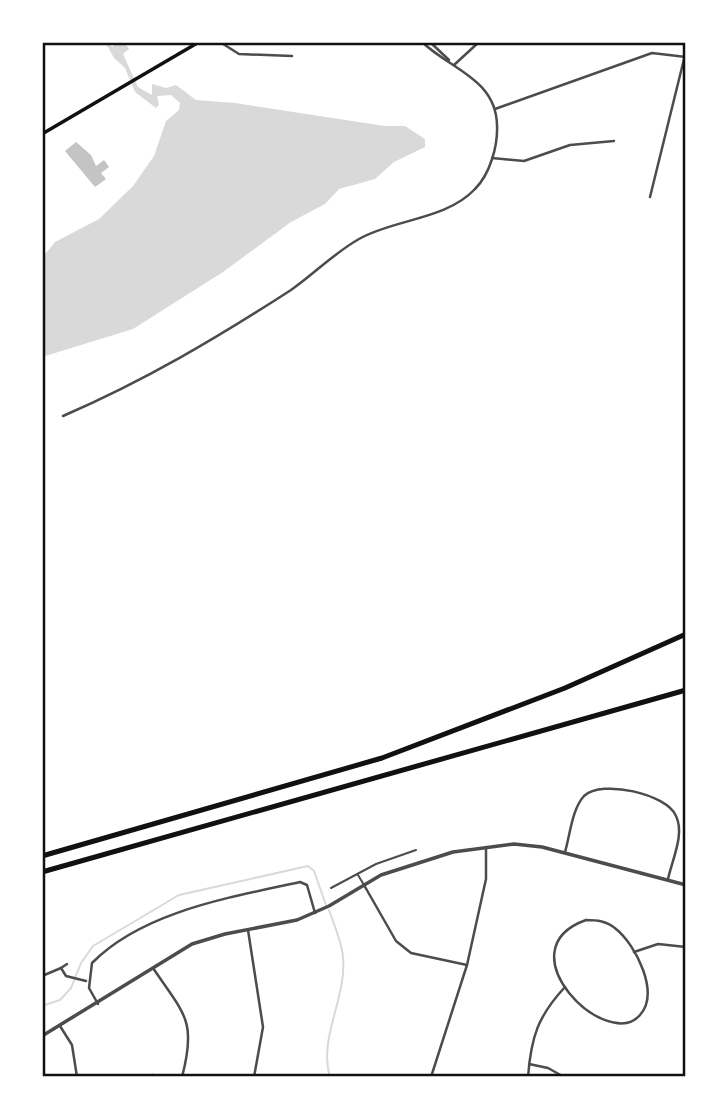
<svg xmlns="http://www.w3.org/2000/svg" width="728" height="1119" viewBox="0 0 728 1119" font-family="Commissioner,sans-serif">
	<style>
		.water { fill: #d9d9d9 }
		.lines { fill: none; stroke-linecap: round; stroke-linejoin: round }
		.stream { stroke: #d9d9d9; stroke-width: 2 }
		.building { fill: #c4c4c4 }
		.service { stroke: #4c4c4c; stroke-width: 2 }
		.minor { stroke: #4c4c4c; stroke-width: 2.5 }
		.tertiary { stroke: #4c4c4c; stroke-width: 3.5 }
		.secondary { stroke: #111; stroke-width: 3.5 }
		.motorway { stroke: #111; stroke-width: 5 }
		.neatline { fill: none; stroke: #111; stroke-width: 2.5 }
	</style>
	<rect width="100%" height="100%" fill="#fff"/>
	<path class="water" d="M105,42l8,5 2,-5h9l5,7 -6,5 15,33 14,8v-11l14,4 10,-3 20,15 39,3 150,23h20l20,13v8l-31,15 -19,17 -36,10 -14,15 -34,18 -68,50 -90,57 -91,28v-99l13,-16 44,-23 34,-33 21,-30 12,-35 13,-11 1,-7 -9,-8 -14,1 2,9 -3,3 -21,-16 -10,-24 -11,-10z"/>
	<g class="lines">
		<g class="stream">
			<path d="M329,910c5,14 13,33 14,47 4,41 -25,81 -13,120"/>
			<path d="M42,1006l18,-6 11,-12 10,-25 12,-17 86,-51 129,-29 6,5 12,34"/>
		</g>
	</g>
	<path class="building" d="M76,142l15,13 5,11 8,-6 5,7 -8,6 5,6 -11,8 -30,-36z"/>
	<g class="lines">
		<g class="service">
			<path d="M358,875l6,10"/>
			<path d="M331,888l45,-24 40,-14"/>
		</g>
		<g class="minor">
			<path d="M220,42l19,12 53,2"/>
			<path d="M430,42l19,18"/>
			<path d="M454,65l25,-23"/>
			<path d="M495,109l157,-56 34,4"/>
			<path d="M492,158l32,3 46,-16 44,-4"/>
			<path d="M650,197l36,-146"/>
			<path d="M63,416c81,-35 154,-78 228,-126 23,-16 43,-37 68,-51 35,-20 87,-19 116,-50 15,-15 23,-43 22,-64 -1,-46 -47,-56 -75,-83"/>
			<path d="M565,852c5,-17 7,-43 19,-56 18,-17 83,-2 92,20 9,18 -4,44 -8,63"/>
			<path d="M364,885l32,56 15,12 56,12"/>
			<path d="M586,920c11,0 21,1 30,9 20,16 44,64 24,86 -33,38 -138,-65 -54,-95z"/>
			<path d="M248,930l15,97 -9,50"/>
			<path d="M634,952l24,-8 28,3"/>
			<path d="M67,964l-6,4 5,8 20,5"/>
			<path d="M153,968c31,46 44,52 29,109"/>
			<path d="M42,976l19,-8"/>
			<path d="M98,1004l-9,-16 3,-25c51,-52 140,-66 208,-81l7,3 8,28"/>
			<path d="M60,1026l12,19 5,32"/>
			<path d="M529,1064l19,4 16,9"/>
			<path d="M152,1075l10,2"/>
			<path d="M431,1077l36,-112 19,-86v-32"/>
			<path d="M528,1077c3,-40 10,-61 37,-90"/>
		</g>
		<path class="tertiary" d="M42,1036l150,-92 33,-10 72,-14 32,-14 52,-31 72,-23 61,-8 28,3 144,38"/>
		<path class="secondary" d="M42,134l157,-92"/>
		<g class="motorway">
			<path d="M42,856l340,-98 183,-70 121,-54"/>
			<path d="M42,872l644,-182"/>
		</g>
	</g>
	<rect width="728" height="1119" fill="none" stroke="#ffffff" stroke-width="88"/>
	<rect x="44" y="44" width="640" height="1031" class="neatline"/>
</svg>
